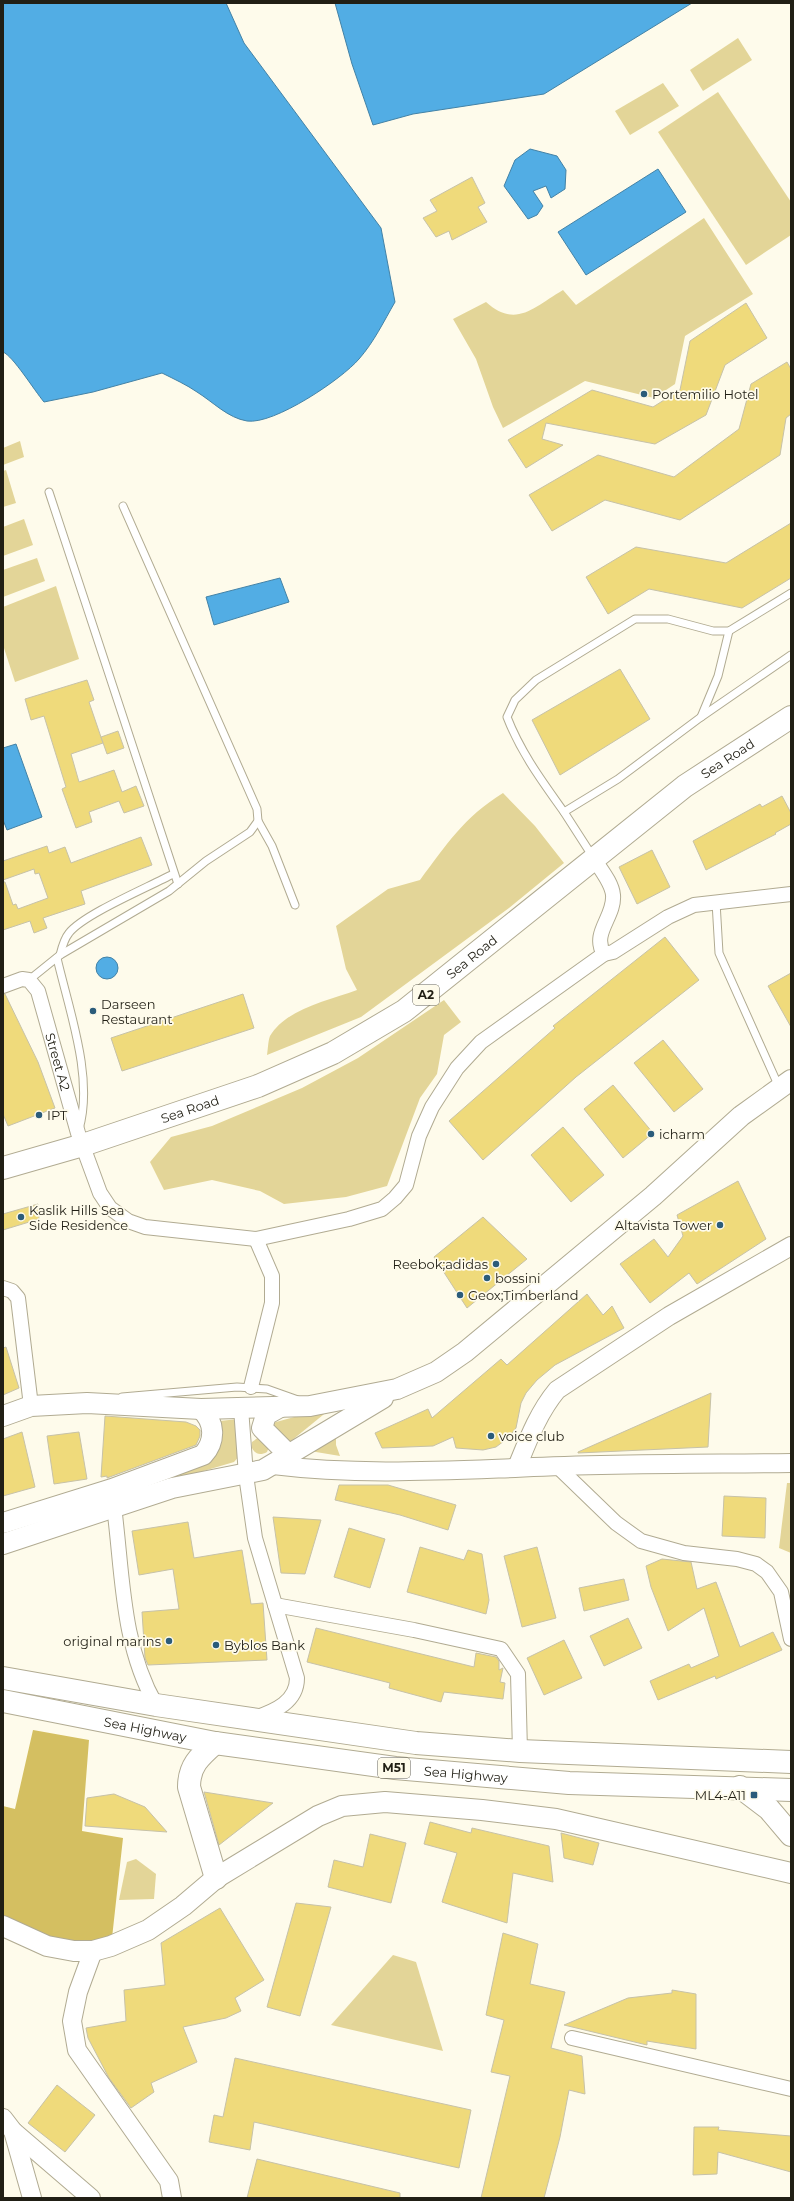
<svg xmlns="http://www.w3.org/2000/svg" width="794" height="2201" viewBox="0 0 794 2201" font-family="Montserrat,sans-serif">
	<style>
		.green { fill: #e3d598 }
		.forest { fill: #d4bf61 }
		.water { fill: #52ade4; stroke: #4382a6 }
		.building { fill: #efda7b; stroke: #c7c2a8 }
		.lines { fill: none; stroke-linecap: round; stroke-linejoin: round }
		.service-casing { stroke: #b1ab92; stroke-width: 9 }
		.minor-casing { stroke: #b1ab92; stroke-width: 16 }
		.tertiary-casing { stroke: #b1ab92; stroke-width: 20 }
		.secondary-casing { stroke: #b1ab92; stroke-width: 22 }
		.primary-casing { stroke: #b1ab92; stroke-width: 24 }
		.motorway-casing { stroke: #b1ab92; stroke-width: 24 }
		.service { stroke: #fff; stroke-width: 7 }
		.minor { stroke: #fff; stroke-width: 14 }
		.tertiary { stroke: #fff; stroke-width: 18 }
		.secondary { stroke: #fff; stroke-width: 20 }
		.primary { stroke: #fff; stroke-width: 22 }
		.motorway { stroke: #fff; stroke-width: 22 }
		.poi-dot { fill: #2b5c7a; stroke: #fefbeb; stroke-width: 1.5 }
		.labels { text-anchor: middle; stroke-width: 3.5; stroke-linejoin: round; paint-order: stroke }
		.shield { fill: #fefbeb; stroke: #636155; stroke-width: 1 }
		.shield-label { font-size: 12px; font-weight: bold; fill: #211f15 }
		.poi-label { font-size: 13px; fill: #211f15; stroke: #fefbeb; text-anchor: start }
		.street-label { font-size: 13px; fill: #211f15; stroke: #fefbeb }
	</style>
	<rect width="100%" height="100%" fill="#fefbeb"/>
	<g class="green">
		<path d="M738,38l14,22 -49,31 -13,-21z"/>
		<path d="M663,83l16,23 -49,29 -15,-24z"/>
		<path d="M718,92l73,110v33l-45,30 -88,-133z"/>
		<path d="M704,218l49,76 -68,42 -10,48 -21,14 -69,-17 -82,47 -10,-21 -17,-48 -23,-40 33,-17c30,27 48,5 77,-12l13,15z"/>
		<path d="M20,441l4,16 -21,8v-17z"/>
		<path d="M6,470l10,33 -13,4v-36z"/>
		<path d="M24,519l9,26 -30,11v-29z"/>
		<path d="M37,558l8,23 -42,16v-27z"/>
		<path d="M56,586l23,73 -64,23 -12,-37v-38z"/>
		<path d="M503,793l32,33 29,37 -55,45 -148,109 -94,38c1,-6 1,-14 3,-19 17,-28 58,-35 87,-46l-11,-21 -10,-43 52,-37 32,-9c27,-36 43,-62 83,-87z"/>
		<path d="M444,1000l17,22 -17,13 -7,39 -17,24 -33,88 -41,11 -62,7 -24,-13 -48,-11 -48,10 -14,-28 21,-25 41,-11 90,-38 56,-30z"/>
		<path d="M334,1406l-43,35 -5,-1 -17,-16z"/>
		<path d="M238,1419l3,35 -7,8 -98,29 75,-36 9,-34z"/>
		<path d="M336,1432v13l4,11 -36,-6z"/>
		<path d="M259,1437l10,10 -2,5c-7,4 -12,2 -15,-4v-6z"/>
		<path d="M787,1483h4v70l-12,-5z"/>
		<path d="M136,1859l20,15 -2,25 -35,1 8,-38z"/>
		<path d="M393,1955l23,7 27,89 -112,-26z"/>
	</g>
	<path class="forest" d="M33,1730l56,10 -7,91 41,7 -11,100 -37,6 -43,-13 -29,-15v-110l12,3z"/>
	<g class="water">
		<path d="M3,3h223l18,40 137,185 14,74c-11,19 -21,40 -36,57 -17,20 -85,66 -112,62 -19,-3 -34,-19 -50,-29 -10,-7 -23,-13 -35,-19l-69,19 -49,10c-10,-12 -31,-46 -41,-50z"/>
		<path d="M335,3h357l-148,91 -131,20 -40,11 -21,-61z"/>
		<path d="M530,149l27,7 9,14 -1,19 -14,9 -5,-12 -13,5 10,15 -6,9 -9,4 -24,-33 11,-26z"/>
		<path d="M658,169l28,43 -100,63 -28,-43z"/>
		<path d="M280,578l9,24 -75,23 -8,-28z"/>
		<path d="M16,744l26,73 -35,13 -4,-10v-72z"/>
		<circle cx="107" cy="968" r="11"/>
	</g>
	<g class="building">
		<path d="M472,177l13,26 -7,4 9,15 -35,18 -3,-9 -13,6 -13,-19 14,-7 -7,-11z"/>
		<path d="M746,303l21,35 -42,27 -19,50 -51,29 -109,-21 -4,16 21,6 -37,23 -18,-28 84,-50 61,17 27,-17 10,-49z"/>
		<path d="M787,362l4,7v45l-5,4 -6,37 -100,65 -75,-20 -53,31 -23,-36 69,-40 76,22 65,-48 12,-45z"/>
		<path d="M791,523v55l-49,30 -93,-19 -41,25 -22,-37 50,-30 90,16z"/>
		<path d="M620,669l30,50 -90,56 -28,-55z"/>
		<path d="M87,680l7,20 -5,2 14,41 -32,11 8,28 35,-12 8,22 14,-6 8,20 -20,7 -5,-12 -30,11 3,10 -16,6 -14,-39 4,-2 -22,-71 -13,4 -6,-21z"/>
		<path d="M118,731l6,17 -17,6 -6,-17z"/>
		<path d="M782,796l9,17v11l-16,9 1,1 -70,36 -13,-29 67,-37 2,3z"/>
		<path d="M141,837l11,28 -71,26 4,13 -42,14 4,10 -13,5 -4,-12 -27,9v-48h2l8,23 3,-1 2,5 30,-11 -9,-25 -4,1 -1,-5 -31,11v-19l44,-15 2,7 16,-6 6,16z"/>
		<path d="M652,850l18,37 -33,17 -18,-37z"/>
		<path d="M665,937l34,43 -123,97 -93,83 -34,-39 106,-93 -2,-2z"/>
		<path d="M791,973v54l-23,-41z"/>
		<path d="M3,994h2l33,68 17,46 -47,18 -5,-12z"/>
		<path d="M243,994l11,34 -132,43 -11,-33z"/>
		<path d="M663,1040l40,49 -29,23 -40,-49z"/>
		<path d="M613,1085l40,48 -30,25 -39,-49z"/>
		<path d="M563,1127l41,48 -33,27 -40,-47z"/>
		<path d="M738,1181l28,58 -69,45 -8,-11 -39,30 -30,-39 34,-25 14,18 15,-21 -6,-21z"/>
		<path d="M38,1204l1,15 -36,11v-16z"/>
		<path d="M483,1217l44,42 -60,49 -33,-51z"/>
		<path d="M587,1294l16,21 9,-9 12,22 -69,37 -18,15 -11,13 -5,10 -5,25 -8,10 -12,9 -13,3 -27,-2 -3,-11 -20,9 -51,2 -7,-15 53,-24 4,9 69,-59 6,6z"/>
		<path d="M6,1347l13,41 -16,7v-47z"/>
		<path d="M711,1393l-3,54 -130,6v-1z"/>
		<path d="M105,1416l81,6 10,4 4,4v6l-4,9 -89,33v-2l-6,1z"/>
		<path d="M22,1432l13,55 -32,9v-57z"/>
		<path d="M79,1432l8,47 -33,5 -7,-48z"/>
		<path d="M339,1485h49l68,20 -8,25 -48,-15 -65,-15z"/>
		<path d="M724,1496l42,2 -1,40 -43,-2z"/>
		<path d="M273,1517l48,3 -16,54 -24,-1z"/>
		<path d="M188,1522l6,36 48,-8 9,54 12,-1 4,57 -119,5 -3,-7 -3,-46 37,-3 -6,-40 -34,6 -7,-44z"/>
		<path d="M349,1528l36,11 -15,49 -36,-11z"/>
		<path d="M420,1547l44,13 4,-10 14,4 7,46 -3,14 -79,-22z"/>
		<path d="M537,1547l19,71 -34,9 -18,-71z"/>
		<path d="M662,1559l29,3 6,27 19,-7 24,65 33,-15 9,18 -66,29 -1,-3 -57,24 -8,-19 39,-17 2,4 28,-12 -15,-48 -36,23 -17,-44 -5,-21z"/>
		<path d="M624,1579l5,21 -45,11 -5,-23z"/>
		<path d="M628,1618l14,30 -38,18 -14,-30z"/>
		<path d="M316,1628l158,39 2,-14 20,4 3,4v9l4,-2 -3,14 5,1 -2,16 -59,-7 -3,10 -52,-14 1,-5 -83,-21z"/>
		<path d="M564,1640l18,38 -38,17 -17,-37z"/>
		<path d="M204,1792l69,11 -54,42z"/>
		<path d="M114,1794l31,13 22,25 -82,-6 2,-28z"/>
		<path d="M430,1822l41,11 1,-5 77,18 4,36 -40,-9 -6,50 -65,-21 15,-49 -33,-9z"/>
		<path d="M561,1833l38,10 -6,22 -29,-7z"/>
		<path d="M370,1834l36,9 -15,60 -63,-16 6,-27 29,7z"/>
		<path d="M296,1903l35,4 -31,109 -33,-9z"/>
		<path d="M220,1908l44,72 -29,18 6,13 -15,7 -43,9 14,35 -46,21 3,9 -23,16 -22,-30 -21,-40 -2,-10 40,-7 -2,-31 41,-5 -4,-42z"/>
		<path d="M503,1933l35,11 -8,40 35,8 -14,56 31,8 3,38 -16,-4 -9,47 -16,61h-63l29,-122 -19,-4 13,-52 -18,-5z"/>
		<path d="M672,1990l24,4v55l-49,-8v4l-83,-20 64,-27 44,-5z"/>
		<path d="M235,2058l236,52 -12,58 -205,-46 -4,28 -41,-8 5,-27 9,2z"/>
		<path d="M57,2085l38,30 -30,37 -37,-29z"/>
		<path d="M694,2127h25l-1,3 73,6v36l-73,-20 -1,22 -24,1z"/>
		<path d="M257,2159l143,34v5h-153z"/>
	</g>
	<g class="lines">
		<g class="service-casing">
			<g id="service">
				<path d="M49,492l129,392"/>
				<path d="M701,717l17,-41 11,-45"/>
				<path d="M564,812c-22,-31 -43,-59 -57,-95l8,-17 21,-20 99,-61h33l45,12h16l62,-38"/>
				<path d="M258,821l14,25 23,59"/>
				<path d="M593,857l-29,-45 54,-33 83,-62 90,-62"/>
				<path d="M716,902l3,51 60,134"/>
				<path d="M60,955c2,-8 4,-16 9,-22 15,-19 80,-46 104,-59"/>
				<path d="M57,958c12,52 37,120 22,171"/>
				<path d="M29,980l31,-25 109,-64 37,-30 44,-29 8,-11 -1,-12 -134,-303"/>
				<path d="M122,1397l115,-10 30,2 31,11"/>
			</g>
		</g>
		<g class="minor-casing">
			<g id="minor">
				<path d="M594,859c7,11 18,24 19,36 2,22 -22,38 -9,59l9,-2 55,-35 26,-12 97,-11"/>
				<path id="s1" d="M3,986l19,-7 7,1 9,11 40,142 22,60 10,15 18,13 17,6 111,12 93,-20 33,-10 13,-11 11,-13 13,-49 13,-29 25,-39 24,-26 123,-88"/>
				<path d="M3,1288l9,3 6,7 13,108"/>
				<path d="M251,1387l21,-84v-27l-16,-37"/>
				<path d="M241,1408l5,67 9,63 42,140c0,24 -22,33 -42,40"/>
				<path d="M558,1467l58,56 25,18 43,12 53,6 19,5 11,8 14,20 10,47"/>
				<path d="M113,1499c10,70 7,143 43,206"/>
				<path d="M275,1605l139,25 87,19 17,25 2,77"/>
				<path d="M572,2038l219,51"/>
			</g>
		</g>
		<g class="tertiary-casing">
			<g id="tertiary">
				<path d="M273,1465c81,10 161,6 242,3 92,-5 184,-4 276,-5"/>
				<path d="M517,1467c11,-27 21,-54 40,-77l112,-74 122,-70"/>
				<path d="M93,1951l-15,41 -6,29 5,29 92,131 3,17"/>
				<path d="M3,2118l10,13 78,67"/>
				<path d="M13,2131l19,67"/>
			</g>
		</g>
		<g class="secondary-casing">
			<g id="secondary">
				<path d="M282,1406l-16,9 -4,13 27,27"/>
				<path d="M3,1416l28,-10 56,-3 114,6 109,-3 87,-17 39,-17 29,-20 188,-156 88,-80 50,-36"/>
				<path d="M3,1523l109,-34 91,-34c13,-14 12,-33 -2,-46"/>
				<path d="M3,1544l169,-56 91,-18 120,-72"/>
				<path d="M3,1926l44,20 27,5h19l18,-5 37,-16 35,-24 33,-28 102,-62 24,-10 43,-4 97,8 74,9 235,54"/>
			</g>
		</g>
		<g class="primary-casing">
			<g id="primary">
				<path id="s2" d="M3,1168l80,-23 175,-59 75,-33 71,-42 281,-225 106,-69"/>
			</g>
		</g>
		<g class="motorway-casing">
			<g id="motorway">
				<path d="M3,1678l153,27 260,38 104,8 271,11"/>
				<path id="s3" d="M3,1701l212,42 180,25 174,15 222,7"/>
				<path d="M215,1743c-16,14 -26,23 -26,44l27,91"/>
				<path d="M740,1787l29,22 22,26"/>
			</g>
		</g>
		<use href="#service" class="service"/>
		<use href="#minor" class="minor"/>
		<use href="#tertiary" class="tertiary"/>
		<use href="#secondary" class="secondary"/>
		<use href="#primary" class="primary"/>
		<use href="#motorway" class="motorway"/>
	</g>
	<g class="poi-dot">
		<circle cx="644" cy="394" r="4"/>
		<circle cx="93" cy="1011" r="4"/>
		<circle cx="39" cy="1115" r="4"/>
		<circle cx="651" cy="1134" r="4"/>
		<circle cx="21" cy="1217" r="4"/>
		<circle cx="720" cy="1225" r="4"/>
		<circle cx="496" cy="1264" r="4"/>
		<circle cx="487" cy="1278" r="4"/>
		<circle cx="460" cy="1295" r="4"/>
		<circle cx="491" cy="1436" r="4"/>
		<circle cx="169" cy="1641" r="4"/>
		<circle cx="216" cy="1645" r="4"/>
		<rect x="750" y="1791" width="8" height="8" rx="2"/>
	</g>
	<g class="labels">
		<g class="shield">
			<rect x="413" y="985" width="26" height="20" rx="3"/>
			<rect x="378" y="1758" width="32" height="20" rx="3"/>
		</g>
		<g class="shield-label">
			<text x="426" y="999">A2</text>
			<text x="394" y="1772">M51</text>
		</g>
		<g class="poi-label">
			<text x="652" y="399">Portemilio Hotel</text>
			<text x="101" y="1009">Darseen<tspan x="101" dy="15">Restaurant</tspan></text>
			<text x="47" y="1120">IPT</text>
			<text x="659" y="1139">icharm</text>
			<text x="29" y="1215">Kaslik Hills Sea<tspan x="29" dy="15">Side Residence</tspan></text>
			<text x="712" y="1230" text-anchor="end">Altavista Tower</text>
			<text x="488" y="1269" text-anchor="end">Reebok;adidas</text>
			<text x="495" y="1283">bossini</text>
			<text x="468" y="1300">Geox;Timberland</text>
			<text x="499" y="1441">voice club</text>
			<text x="161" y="1646" text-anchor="end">original marins</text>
			<text x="224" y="1650">Byblos Bank</text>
			<text x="746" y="1800" text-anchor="end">ML4-A11</text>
		</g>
		<g class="street-label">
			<text dy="5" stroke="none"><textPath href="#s2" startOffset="843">Sea Road</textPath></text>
			<text dy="5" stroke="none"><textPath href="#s2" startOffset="519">Sea Road</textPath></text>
			<text dy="5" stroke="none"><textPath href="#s1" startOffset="115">Street A2</textPath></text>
			<text dy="5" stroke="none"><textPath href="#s2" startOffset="196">Sea Road</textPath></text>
			<text dy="5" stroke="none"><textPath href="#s3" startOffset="145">Sea Highway</textPath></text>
			<text dy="5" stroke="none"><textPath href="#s3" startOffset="469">Sea Highway</textPath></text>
		</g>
	</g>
	<rect width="794" height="2201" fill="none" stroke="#211f15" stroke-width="8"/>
</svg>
